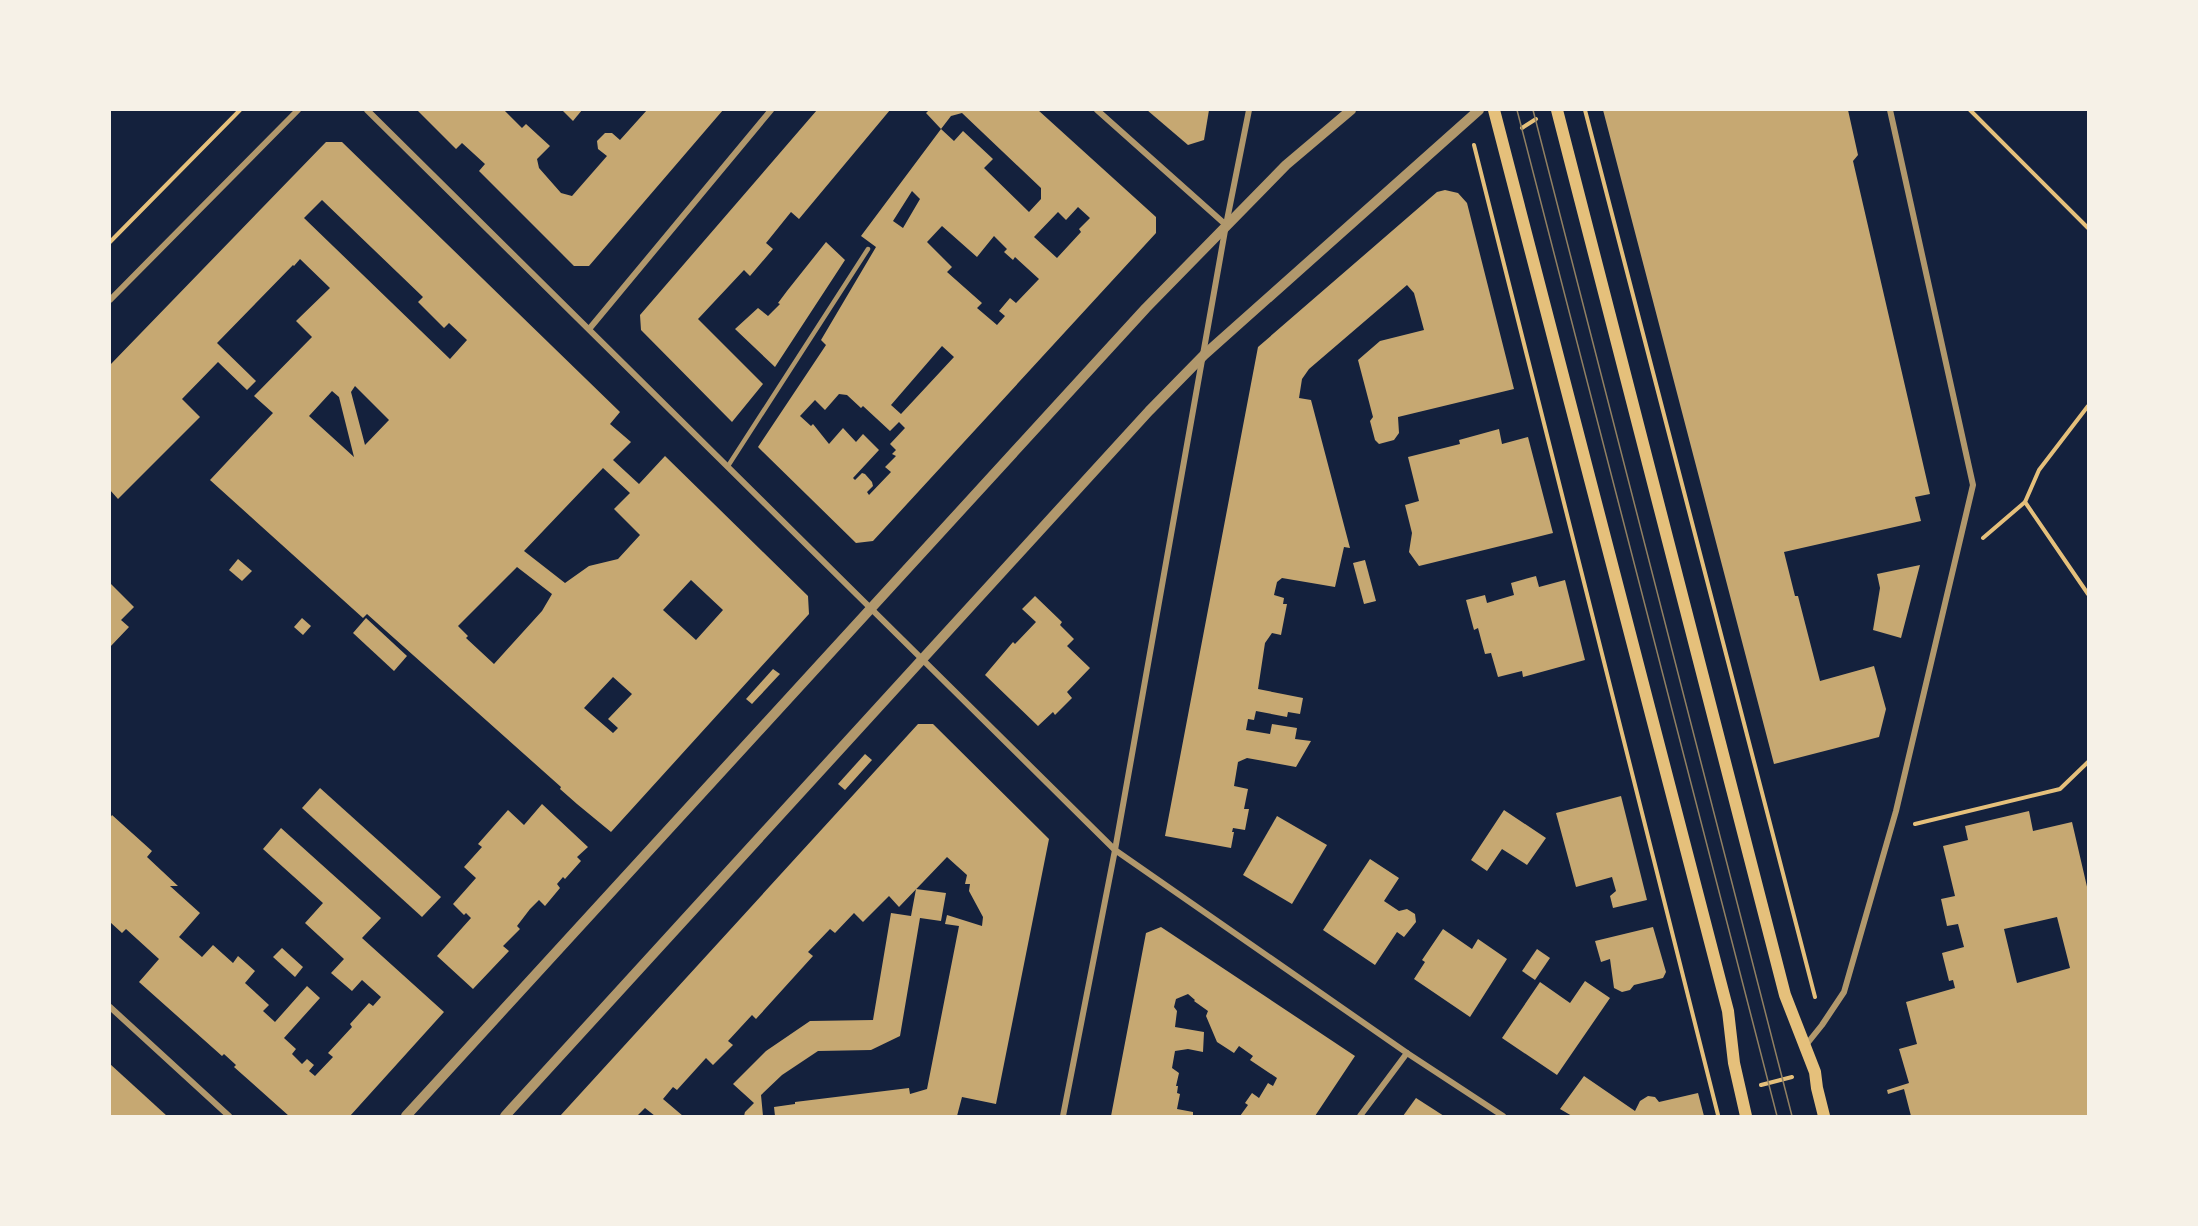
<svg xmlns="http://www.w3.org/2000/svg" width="2198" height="1226" viewBox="0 0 2198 1226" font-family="'Varela Round',sans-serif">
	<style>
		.building { fill: #c6a872; fill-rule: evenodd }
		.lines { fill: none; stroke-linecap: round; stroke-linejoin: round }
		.path { stroke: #e5c07b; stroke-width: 4 }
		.service { stroke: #b1986c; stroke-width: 4.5 }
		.minor { stroke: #b1986c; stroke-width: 6 }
		.tertiary { stroke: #b1986c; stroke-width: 10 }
		.secondary { stroke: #e5c07b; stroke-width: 12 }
		.tram { stroke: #918062; stroke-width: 1.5 }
	</style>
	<rect width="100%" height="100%" fill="#14213d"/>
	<g class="building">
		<path d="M417,110h87l18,18 4,-4 24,22 -13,13 2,9 22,25 11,3 35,-40 -9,-7 -1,-8 8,-8h7l8,7 27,-30h76l-134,156h-15l-95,-95 6,-7 -23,-21 -6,6z"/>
		<path d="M562,110h20l-9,11z"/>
		<path d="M817,110h73l-91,109 -8,-7 -25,31 7,6 -23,27 -6,-6 -46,49 65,65 -31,38 -91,-92 -1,-15z"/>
		<path d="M929,110h109l118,107v16l-283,308 -17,2 -98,-96 68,-102 -5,-5 55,-93 -15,-11 80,-107 13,12 9,-10 30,28 -9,9 45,44 12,-13v-11l-79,-75 -11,3 -10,13 -15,-16zM912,191l8,8 -17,29 -10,-7zM1078,207l12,11 -11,11 2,3 -24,26 -23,-21 24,-25 8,8zM942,226l35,31 17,-21 13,13 -3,3 9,8 2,-3 24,22 -23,24 -6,-5 -11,13 6,5 -8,9 -20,-17 5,-5 -35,-31 5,-5 -25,-25zM942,346l12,11 -53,57 -10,-9zM839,394l8,1 14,13 2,-2 27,25 9,-9 6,6 -15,16 6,6 -4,4 4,2 -11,11 6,5 -22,23 -2,-3 6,-6 -1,-4 -7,-8 -3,-1 -7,7 -2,-2 26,-28 -16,-16 -7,8 -13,-14 -14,16 -16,-20 -2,2 -11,-10 15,-16 10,10z"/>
		<path d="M1147,110h62l-5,30 -16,5z"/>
		<path d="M1603,110h245l10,45 -5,6 77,333 -15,3 6,24 -137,31 11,44h3l22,85 54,-15 12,43 -7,28 -105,27z"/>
		<path d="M326,142h16l278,270 -10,12 21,18 -18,18 26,24 26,-28 143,140 1,18 -198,218 -34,-28 -17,-15 1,-2 -194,-173 -4,4 -153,-138 63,-67 -19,-17 58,-59 -16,-16 34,-33 -30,-29 -6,7 -1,-1 -76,78 39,38 -9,9 -29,-28 -36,37 18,18 -82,82 -8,-9v-125zM322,200l101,97 -5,5 26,26 5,-5 18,17 -17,19 -146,-141zM355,386l34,34 -24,25 -14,-53zM332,391l7,6 15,60 -45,-41zM603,468l27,25 -16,16 26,26 -22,24 -29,7 -24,17 -41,-32zM517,567l35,27 -10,17 -48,53 -28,-26 2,-2 -10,-10zM691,580l32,30 -27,30 -33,-30zM613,677l19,17 -24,25 10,9 -5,5 -29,-25z"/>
		<path d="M1445,190l13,3 9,10 47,186 -116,28 1,16 -5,7 -15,4 -4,-4 -5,-19 3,-4 -15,-57 22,-19 44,-11 -10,-37 -7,-8 -98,84 -7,10 -3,19 12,2 39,148 -6,-1 -9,40 -53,-9 -5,4 -3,13 10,3 -1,6h4l-6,31 -9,-2 -7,10 -7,46 45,9 -3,16 -12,-2 -1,5 -31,-6 -2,9 -6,-1 -2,11 24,4 2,-10 25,4 -2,11 16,2 -15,26 -49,-9 -9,4 -4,24 14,3 -4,20h5l-4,21 -12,-2 -1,4h2l-3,16 -66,-12 93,-489 179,-155z"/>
		<path d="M826,242l19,18 -70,107 -40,-38 23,-21 10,8 12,-12 -2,-1 9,-12z"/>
		<path d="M1499,429l3,15 26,-7 25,96 -134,33 -10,-14 3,-19 -7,-28 14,-4 -11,-44 52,-13 -1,-4z"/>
		<path d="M238,559l14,12 -10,10 -13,-11z"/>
		<path d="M1365,560l11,41 -12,3 -11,-41z"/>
		<path d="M1920,565l-19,73 -28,-8 7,-42 -3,-14z"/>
		<path d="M1536,576l3,11 26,-7 20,80 -62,17 -1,-6 -24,6 -7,-24 -6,1 -7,-26 -4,2 -8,-30 19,-5 2,8 27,-8 -3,-12z"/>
		<path d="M110,583l24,24 -13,13 8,7 -19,20z"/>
		<path d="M1035,596l27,26 -2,3 14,14 -7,7 23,22 -23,24 5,6 -17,17 -2,-3 -15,14 -53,-51 28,-33 2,2 21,-22 -14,-13z"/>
		<path d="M302,618l9,8 -8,9 -9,-8z"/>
		<path d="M366,618l41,38 -13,15 -41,-38z"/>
		<path d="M773,669l7,5 -28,30 -6,-5z"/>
		<path d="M918,724h15l116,115 -53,265 -34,-7 -5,19h-182l-1,-9 21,-3v-2l114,-14 1,6 17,-5 32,-163 -14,-2 2,-9 35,11 1,-9 -14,-26 1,-7h-5l2,-9 -20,-18 -48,50 -10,-11 -26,26 -9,-9 -19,20 -5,-4 -22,23 5,4 -57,63 -4,-4 -24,26 5,4 -20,20 -7,-7 -29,32 -4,-3 -10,12 20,17h-28l-10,-8 -8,8h-77z"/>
		<path d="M865,754l7,6 -27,30 -7,-6z"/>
		<path d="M320,788l121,109 -19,20 -120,-109z"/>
		<path d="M1621,796l26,104 -34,8 -3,-12 6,-5 -4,-14 -36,10 -20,-74z"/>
		<path d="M542,804l46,43 -11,10 4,4 -16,18 -2,-2 -6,7 3,4 -15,18 -6,-6 -9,9 -13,17 3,3 -17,17 6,5 -36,38 -36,-33 34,-38 -5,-5 -2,2 -11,-11 23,-26 -12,-11 18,-20 -4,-3 30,-34 16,15z"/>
		<path d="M1504,810l42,28 -19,27 -25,-16 -15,22 -16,-11z"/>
		<path d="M2029,811l4,20 39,-9 16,69v225h-177l-7,-27 -16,5 -1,-4 22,-7 -10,-34 18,-5 -11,-42 49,-14 -2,-8 -4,1 -7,-28 22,-6 -6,-23 -11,2 -6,-27 14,-3 -12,-50 25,-6 -3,-14zM2057,917l13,51 -53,15 -13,-54z"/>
		<path d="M112,815l40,36 -5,6 31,29h-8l30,27 -21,24 23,20 11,-12 20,18 5,-7 17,15 -10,12 24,22 -6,6 12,11 32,-36 13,12 -36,40 12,11 -4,5 10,10 5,-5 7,6 -5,6 6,5 18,-19 -5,-4 24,-26 -2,-3 19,-21 4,3 8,-9 -19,-17 -10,11 -21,-18 13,-14 -39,-36 18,-20 -60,-54 18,-21 100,90 -19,20 82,74 -94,104h-61l-55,-49 2,-2 -12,-11 -2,2 -83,-74 20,-23 -33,-30 -4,4 -12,-11v-104z"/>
		<path d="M1277,816l50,29 -35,59 -49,-29z"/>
		<path d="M1370,859l29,19 -15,23 15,10 8,-2 8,5 1,8 -12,15 -7,-5 -22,33 -52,-35z"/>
		<path d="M916,889l30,4 -5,28 -21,-3 -20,118 -29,14 -53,1 -36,24 -21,20 2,21h-19l1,-4 9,-9 -21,-19 33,-33 44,-30 63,-1 18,-107 20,3z"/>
		<path d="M1161,927l194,129 -40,60h-75l8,-11 -3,-2 7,-10 7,5 9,-15 5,3 4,-8 -27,-18 3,-4 -14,-10 -5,7 -17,-11 -11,-26 2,-5 -14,-10 1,-1 -7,-6 -12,5 -2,8 3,4 -2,16 29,5 -1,20 -15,-3 -13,2 -3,17 7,5 -3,13h2l-1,7 3,1 -3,15 16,3v4h-82l35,-183z"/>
		<path d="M1653,927l13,45 -3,6 -29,7 -4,5 -8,2 -8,-4 -4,-29 -9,3 -6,-21z"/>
		<path d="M1443,929l29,20 6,-10 29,20 -37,58 -56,-38 11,-17 -3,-2z"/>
		<path d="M282,948l21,19 -8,10 -22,-20z"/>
		<path d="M1537,949l13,9 -15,22 -13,-9z"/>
		<path d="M1585,981l25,17 -53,77 -55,-37 38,-56 30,21z"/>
		<path d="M110,1064l57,52h-57z"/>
		<path d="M1584,1076l51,35 5,-10 8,-5 7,1 4,5 39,-9 6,23h-132l-12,-7z"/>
		<path d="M1416,1098l28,18h-41z"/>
	</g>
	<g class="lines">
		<g class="path">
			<path d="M1585,110l230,887"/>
			<path d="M1970,110l118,118"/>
			<path d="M1522,128l14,-9"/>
			<path d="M1474,145l244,970"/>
			<path d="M110,242l130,-132"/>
			<path d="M2025,502l14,-32 49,-64"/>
			<path d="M1983,538l42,-36 63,92"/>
			<path d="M1915,824l145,-35 28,-27"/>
			<path d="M1761,1085l31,-8"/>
		</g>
		<path class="service" d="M728,466l140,-217"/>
		<g class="minor">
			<path d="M367,110l748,740 292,203 96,63"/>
			<path d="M1097,110l129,115"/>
			<path d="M110,300l188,-190"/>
			<path d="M590,328l181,-218"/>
			<path d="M110,1007l119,109"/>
			<path d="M1806,1045l16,-20 22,-33 52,-181 77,-326 -83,-375"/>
			<path d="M1063,1116l52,-266 111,-625 23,-115"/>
			<path d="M1360,1116l47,-63"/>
		</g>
		<g class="tertiary">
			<path d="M406,1116l740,-808 140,-143 65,-55"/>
			<path d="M505,1116l644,-705 55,-56 275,-245"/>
		</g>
		<g class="secondary">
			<path d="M1494,110l234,901 6,52 12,53"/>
			<path d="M1557,110l228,885 30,77 2,16 7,28"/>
		</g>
		<g class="tram">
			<path d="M1517,110l260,1006"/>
			<path d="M1533,110l259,1006"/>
		</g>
	</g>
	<rect width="2198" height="1226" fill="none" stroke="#f6f1e7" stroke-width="222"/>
</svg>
